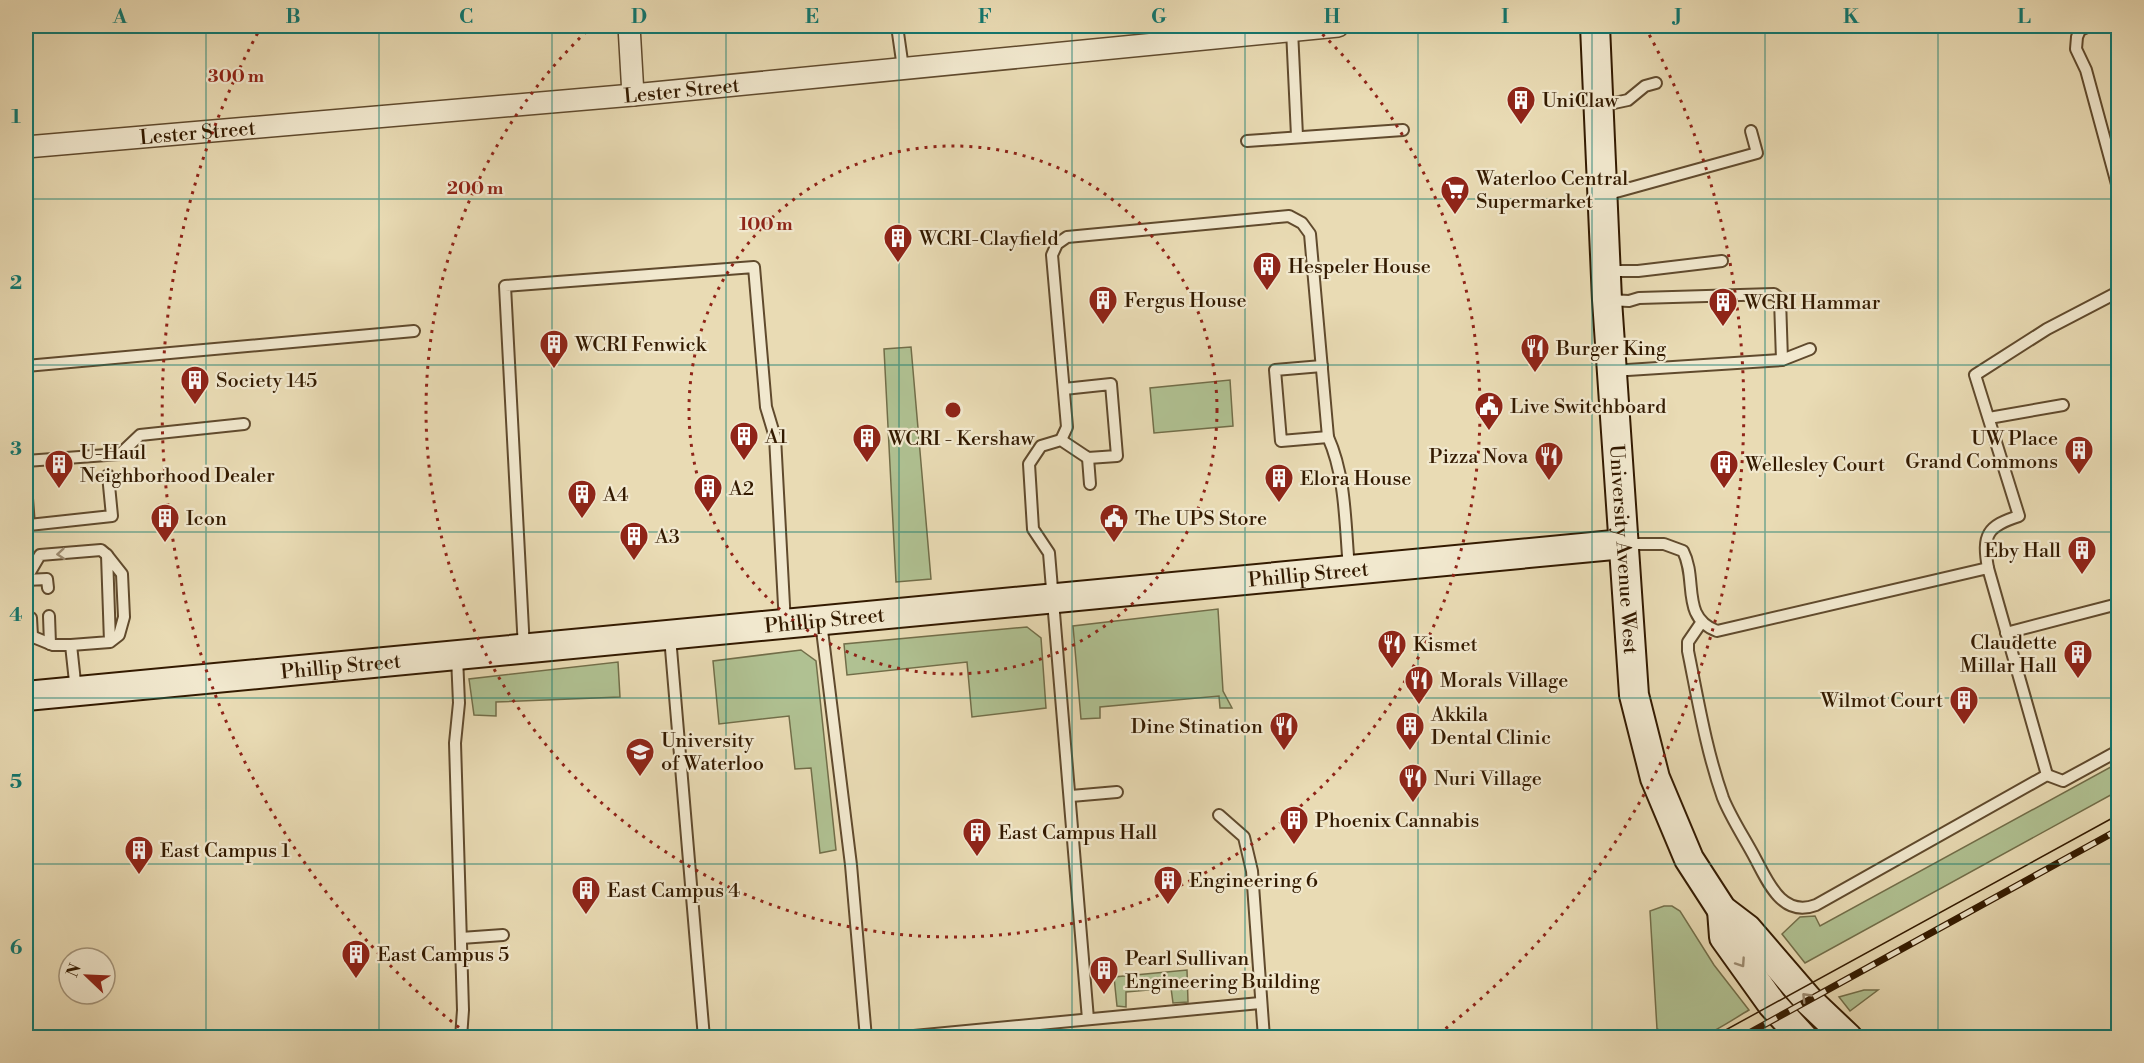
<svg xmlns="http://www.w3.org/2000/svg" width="2144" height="1063" viewBox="0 0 2144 1063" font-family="'Libre Bodoni',serif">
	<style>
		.green { fill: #b0c192; stroke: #726e49; stroke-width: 1.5 }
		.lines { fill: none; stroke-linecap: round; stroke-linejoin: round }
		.lane-casing { stroke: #604a2d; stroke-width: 14 }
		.street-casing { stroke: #604a2d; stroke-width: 24 }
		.secondary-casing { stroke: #331a00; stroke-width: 32 }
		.lane { stroke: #f1e8ce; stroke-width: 10 }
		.street { stroke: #f1e8ce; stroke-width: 21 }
		.secondary { stroke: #f1e8ce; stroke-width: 28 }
		.tram { stroke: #331a00; stroke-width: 1.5 }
		.rail-casing { stroke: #331a00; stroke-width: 7 }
		.rail { stroke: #f1e8ce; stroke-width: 4.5; stroke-dasharray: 14; stroke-linecap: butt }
		.oneway { stroke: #9c8b71 }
		.grid { fill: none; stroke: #0f766e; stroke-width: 1.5; stroke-opacity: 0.55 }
		.ring { fill: none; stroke: #8f2418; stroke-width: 3; stroke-dasharray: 3 6 }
		.labels { text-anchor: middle; stroke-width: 4.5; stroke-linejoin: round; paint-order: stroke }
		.street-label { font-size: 20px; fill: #331a00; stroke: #f1e8ce }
		.poi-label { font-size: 20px; fill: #331a00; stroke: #f1e8ce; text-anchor: start }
		.centre { fill: #8f2418; stroke: #f1e8ce; stroke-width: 3 }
		.ring-label { font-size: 18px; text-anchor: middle; font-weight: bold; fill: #8f2418; stroke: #f1e8ce; stroke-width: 4.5; stroke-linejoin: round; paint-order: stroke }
		.neatline { fill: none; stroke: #0f766e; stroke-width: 2 }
		.grid-label { font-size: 20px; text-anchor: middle; font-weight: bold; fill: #0f766e }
	</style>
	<rect width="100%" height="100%" fill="#e9dbb4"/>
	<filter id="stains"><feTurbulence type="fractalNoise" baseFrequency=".00333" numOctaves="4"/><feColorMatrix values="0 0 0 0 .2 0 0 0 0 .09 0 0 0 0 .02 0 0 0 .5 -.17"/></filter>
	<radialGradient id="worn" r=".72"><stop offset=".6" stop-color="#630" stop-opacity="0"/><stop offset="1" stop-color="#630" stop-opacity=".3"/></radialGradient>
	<g class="green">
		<path d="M911,347l20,232 -35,3 -12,-233z"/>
		<path d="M1230,380l3,46 -79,7 -4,-45z"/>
		<path d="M1218,609l5,82 9,17h-12l-1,-12 -119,11v11l-19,1 -8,-93z"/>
		<path d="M1027,627l14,11 5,70 -74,9 -5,-55 -120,13 -3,-31z"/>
		<path d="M801,650l15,11 20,189 -16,3 -9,-85 -16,1 -6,-53 -70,8 -6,-63z"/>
		<path d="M618,662l2,35 -124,5v14l-22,-1 -5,-36z"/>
		<path d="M2118,763v28l-313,172 -23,-29 18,-17 15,-1 5,10z"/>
		<path d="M1664,906h8l8,5 34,54 35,45c-34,20 -52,38 -92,19l-7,-118z"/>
		<path d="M1187,970l1,32 -15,1 -2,-15 -45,4v15l-9,-1 -3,-29z"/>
		<path d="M1864,990h14l-28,21 -11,-14z"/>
	</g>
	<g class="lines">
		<g class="lane-casing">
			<g id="lane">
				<path d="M897,26l6,42"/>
				<path d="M2089,26l-9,4 -3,7 -1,12 10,21 32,118"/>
				<path d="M1292,30l5,106"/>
				<path d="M1600,106l28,-6 17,-14 11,-3"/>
				<path d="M1247,141l156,-11"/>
				<path d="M1605,195l152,-42 -6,-22"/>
				<path d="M1606,271h32l84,-10"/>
				<path d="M1607,300l22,1 10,-3 135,-4 6,5 2,61"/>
				<path d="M26,366l388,-35"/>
				<path d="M1322,366l-47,4 6,71 47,-4"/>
				<path d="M1612,371l170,-11 28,-11"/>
				<path d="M1064,389l47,-5 6,72 -29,2 -27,-18 -20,6 -12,18 4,65 16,24 39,466"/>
				<path d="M1989,418l74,-13"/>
				<path d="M1061,440l6,-13 -15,-172 5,-11 10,-7 222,-21 13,7 8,11 18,203c18,40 17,88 21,131"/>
				<path d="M1088,458l2,26"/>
				<path d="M26,461l94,-7 20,-19 104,-11"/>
				<path d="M26,485l3,40 -3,1"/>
				<path d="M29,525l83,-9 -4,-41"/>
				<path d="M1624,544h40l19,7c15,29 -3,66 34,80l271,-63 59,207"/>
				<path d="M1988,568c-6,-33 -1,-42 31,-52l-44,-141 72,-46 71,-37"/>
				<path d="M26,579l14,-24 61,-5 6,5"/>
				<path d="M26,580l21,-1 1,9"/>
				<path d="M49,616l1,28"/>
				<path d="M31,618l1,18"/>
				<path d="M821,622l30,243 15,173"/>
				<path d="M1701,623l-13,19v9c10,49 18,99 35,147 8,20 22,41 32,60 13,24 27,60 61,47l231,-130 16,6 55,-30"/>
				<path d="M2006,633l108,-28"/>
				<path d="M26,634l27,11h18l5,46"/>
				<path d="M670,637l34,401"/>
				<path d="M71,645l39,-3 9,-7 5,-18 -2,-43 -15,-19 3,87"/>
				<path d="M524,649l-19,-363 249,-19 12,140 9,30 10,187"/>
				<path d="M457,657l2,46 -4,40 8,267 -2,28"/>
				<path d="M1071,796l46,-4"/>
				<path d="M1219,815l25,22 8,34 12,167"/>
				<path d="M461,938l42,-3"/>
				<path d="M893,1038l367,-35"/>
			</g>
		</g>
		<g class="street-casing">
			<g id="street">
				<path d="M629,26l4,69"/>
				<path id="s1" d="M26,147l607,-52 705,-69"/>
			</g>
		</g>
		<g class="secondary-casing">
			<g id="secondary">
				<path id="s2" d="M1595,26l12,274 27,395 21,83 34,81 33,51 25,19 62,72 39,37"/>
				<path id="s3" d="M26,696l1598,-152"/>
				<path d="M1722,910l2,27 48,67 31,34"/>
			</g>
		</g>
		<use href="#lane" class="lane"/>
		<use href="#street" class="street"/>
		<use href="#secondary" class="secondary"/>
		<path class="tram" d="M1711,1038l407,-223"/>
		<g class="rail-casing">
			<path id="rail" d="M1740,1038l378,-208"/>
		</g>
		<use href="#rail" class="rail"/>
	</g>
	<defs><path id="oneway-chevron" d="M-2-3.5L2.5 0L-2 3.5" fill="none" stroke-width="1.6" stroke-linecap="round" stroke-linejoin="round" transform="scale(1.5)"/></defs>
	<g class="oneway">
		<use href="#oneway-chevron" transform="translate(61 554) rotate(175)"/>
		<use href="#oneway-chevron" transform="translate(1741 963) rotate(56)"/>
		<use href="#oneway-chevron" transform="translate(1806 997) rotate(-134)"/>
	</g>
	<path class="grid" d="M206,26v1012M379,26v1012M552,26v1012M726,26v1012M899,26v1012M1072,26v1012M1245,26v1012M1418,26v1012M1592,26v1012M1765,26v1012M1938,26v1012M26,199h2092M26,365h2092M26,532h2092M26,698h2092M26,864h2092"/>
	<g class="ring">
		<circle cx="953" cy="410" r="264"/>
		<path d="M1316 28A527 527 0 1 1 590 28"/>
		<path d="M466 1033A791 791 0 0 1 261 27M1645 27A791 791 0 0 1 1440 1033"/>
	</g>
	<defs>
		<g id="building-pin" transform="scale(1.5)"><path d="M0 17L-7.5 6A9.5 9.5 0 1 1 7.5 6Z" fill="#8f2418" stroke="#f1e8ce"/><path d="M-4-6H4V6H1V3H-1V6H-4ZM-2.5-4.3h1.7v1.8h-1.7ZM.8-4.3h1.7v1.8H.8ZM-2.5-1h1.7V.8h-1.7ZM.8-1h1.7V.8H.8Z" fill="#fff"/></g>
		<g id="supermarket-pin" transform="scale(1.5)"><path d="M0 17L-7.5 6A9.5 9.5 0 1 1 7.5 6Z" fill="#8f2418" stroke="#f1e8ce"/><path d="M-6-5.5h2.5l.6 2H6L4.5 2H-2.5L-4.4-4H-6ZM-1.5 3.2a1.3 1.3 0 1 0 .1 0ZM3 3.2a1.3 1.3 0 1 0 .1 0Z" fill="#fff"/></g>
		<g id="restaurant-pin" transform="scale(1.5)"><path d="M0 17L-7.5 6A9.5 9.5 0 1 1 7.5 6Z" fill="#8f2418" stroke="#f1e8ce"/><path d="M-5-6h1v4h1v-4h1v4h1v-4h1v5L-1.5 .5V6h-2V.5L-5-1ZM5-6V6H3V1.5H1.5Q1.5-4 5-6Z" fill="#fff"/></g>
		<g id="civic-pin" transform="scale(1.5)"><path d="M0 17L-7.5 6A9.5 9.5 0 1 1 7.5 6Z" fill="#8f2418" stroke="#f1e8ce"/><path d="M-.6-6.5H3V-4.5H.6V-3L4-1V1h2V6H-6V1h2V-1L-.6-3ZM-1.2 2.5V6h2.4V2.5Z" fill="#fff"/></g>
		<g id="university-pin" transform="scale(1.5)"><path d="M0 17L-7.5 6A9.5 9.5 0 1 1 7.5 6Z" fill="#8f2418" stroke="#f1e8ce"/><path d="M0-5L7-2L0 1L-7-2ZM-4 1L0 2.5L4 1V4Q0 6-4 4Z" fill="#fff"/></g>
	</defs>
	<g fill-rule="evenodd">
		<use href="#building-pin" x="1521" y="100"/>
		<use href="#supermarket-pin" x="1455" y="190"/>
		<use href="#building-pin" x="898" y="238"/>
		<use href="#building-pin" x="1267" y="266"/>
		<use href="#building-pin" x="1103" y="300"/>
		<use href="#building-pin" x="1723" y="302"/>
		<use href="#building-pin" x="554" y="344"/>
		<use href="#restaurant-pin" x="1535" y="348"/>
		<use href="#building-pin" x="195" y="380"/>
		<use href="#civic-pin" x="1489" y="406"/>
		<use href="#building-pin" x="744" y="436"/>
		<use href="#building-pin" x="867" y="438"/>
		<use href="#building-pin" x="2079" y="450"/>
		<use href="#restaurant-pin" x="1549" y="456"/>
		<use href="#building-pin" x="59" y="464"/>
		<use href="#building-pin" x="1724" y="464"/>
		<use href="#building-pin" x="1279" y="478"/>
		<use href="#building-pin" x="708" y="488"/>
		<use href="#building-pin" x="582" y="494"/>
		<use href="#building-pin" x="165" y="518"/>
		<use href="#civic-pin" x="1114" y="518"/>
		<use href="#building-pin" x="634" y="536"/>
		<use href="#building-pin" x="2082" y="550"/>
		<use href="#restaurant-pin" x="1392" y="644"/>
		<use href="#building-pin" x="2078" y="654"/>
		<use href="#restaurant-pin" x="1419" y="680"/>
		<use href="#building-pin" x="1964" y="700"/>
		<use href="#restaurant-pin" x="1284" y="726"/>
		<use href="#building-pin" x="1410" y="726"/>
		<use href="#university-pin" x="640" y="752"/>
		<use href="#restaurant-pin" x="1413" y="778"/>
		<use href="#building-pin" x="1294" y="820"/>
		<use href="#building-pin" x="977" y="832"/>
		<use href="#building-pin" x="139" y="850"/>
		<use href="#building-pin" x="1168" y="880"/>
		<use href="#building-pin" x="586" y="890"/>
		<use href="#building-pin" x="356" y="954"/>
		<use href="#building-pin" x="1104" y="970"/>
	</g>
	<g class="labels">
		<g class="street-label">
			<text dy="7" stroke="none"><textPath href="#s1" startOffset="658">Lester Street</textPath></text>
			<text dy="7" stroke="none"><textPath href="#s1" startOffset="172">Lester Street</textPath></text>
			<text dy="7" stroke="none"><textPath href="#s2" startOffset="524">University Avenue West</textPath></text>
			<text dy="7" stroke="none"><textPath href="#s3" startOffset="1288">Phillip Street</textPath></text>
			<text dy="7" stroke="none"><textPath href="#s3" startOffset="802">Phillip Street</textPath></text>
			<text dy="7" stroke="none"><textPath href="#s3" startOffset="316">Phillip Street</textPath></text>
		</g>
		<g class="poi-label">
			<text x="1542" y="107">UniClaw</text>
			<text x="1476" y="185">Waterloo Central<tspan x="1476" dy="23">Supermarket</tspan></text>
			<text x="919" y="245">WCRI-Clayfield</text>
			<text x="1288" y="273">Hespeler House</text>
			<text x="1124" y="307">Fergus House</text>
			<text x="1744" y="309">WCRI Hammar</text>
			<text x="575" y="351">WCRI Fenwick</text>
			<text x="1556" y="355">Burger King</text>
			<text x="216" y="387">Society 145</text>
			<text x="1510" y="413">Live Switchboard</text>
			<text x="765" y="443">A1</text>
			<text x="888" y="445">WCRI - Kershaw</text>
			<text x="2058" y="445" text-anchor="end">UW Place<tspan x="2058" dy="23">Grand Commons</tspan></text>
			<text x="80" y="459">U-Haul<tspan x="80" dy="23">Neighborhood Dealer</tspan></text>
			<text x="1528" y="463" text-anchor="end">Pizza Nova</text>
			<text x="1745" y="471">Wellesley Court</text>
			<text x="1300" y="485">Elora House</text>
			<text x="729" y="495">A2</text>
			<text x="603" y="501">A4</text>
			<text x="186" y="525">Icon</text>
			<text x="1135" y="525">The UPS Store</text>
			<text x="655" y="543">A3</text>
			<text x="2061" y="557" text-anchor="end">Eby Hall</text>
			<text x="2057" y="649" text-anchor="end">Claudette<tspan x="2057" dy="23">Millar Hall</tspan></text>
			<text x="1413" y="651">Kismet</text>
			<text x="1440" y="687">Morals Village</text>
			<text x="1943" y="707" text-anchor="end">Wilmot Court</text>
			<text x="1431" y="721">Akkila<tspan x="1431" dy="23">Dental Clinic</tspan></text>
			<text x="1263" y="733" text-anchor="end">Dine Stination</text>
			<text x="661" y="747">University<tspan x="661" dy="23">of Waterloo</tspan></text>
			<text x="1434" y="785">Nuri Village</text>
			<text x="1315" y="827">Phoenix Cannabis</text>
			<text x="998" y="839">East Campus Hall</text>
			<text x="160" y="857">East Campus 1</text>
			<text x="1189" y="887">Engineering 6</text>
			<text x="607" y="897">East Campus 4</text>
			<text x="377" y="961">East Campus 5</text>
			<text x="1125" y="965">Pearl Sullivan<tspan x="1125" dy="23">Engineering Building</tspan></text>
		</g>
	</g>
	<circle cx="953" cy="410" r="9" class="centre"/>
	<g class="ring-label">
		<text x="236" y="82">300 m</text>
		<text x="475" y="194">200 m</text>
		<text x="766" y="230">100 m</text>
	</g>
	<rect width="2144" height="1063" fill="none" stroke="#e9dbb4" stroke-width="66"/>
	<g transform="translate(87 976) rotate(293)"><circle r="28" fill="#f1e8ce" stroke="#a5967c" stroke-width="1.5"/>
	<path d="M0-4.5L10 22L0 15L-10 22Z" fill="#8f2418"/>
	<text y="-9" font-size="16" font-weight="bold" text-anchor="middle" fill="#331a00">N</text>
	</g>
	<rect x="33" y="33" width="2078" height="997" class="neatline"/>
	<g class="grid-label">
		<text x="120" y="23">A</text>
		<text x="293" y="23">B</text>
		<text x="466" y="23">C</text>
		<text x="639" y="23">D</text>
		<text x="812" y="23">E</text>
		<text x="985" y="23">F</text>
		<text x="1159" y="23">G</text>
		<text x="1332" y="23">H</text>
		<text x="1505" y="23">I</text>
		<text x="1678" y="23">J</text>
		<text x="1851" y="23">K</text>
		<text x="2024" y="23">L</text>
		<text x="16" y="123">1</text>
		<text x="16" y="289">2</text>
		<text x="16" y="455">3</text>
		<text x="16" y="621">4</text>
		<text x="16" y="788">5</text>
		<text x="16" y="954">6</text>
	</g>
	<rect width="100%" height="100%" filter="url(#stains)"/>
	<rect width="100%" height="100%" fill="url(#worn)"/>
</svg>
